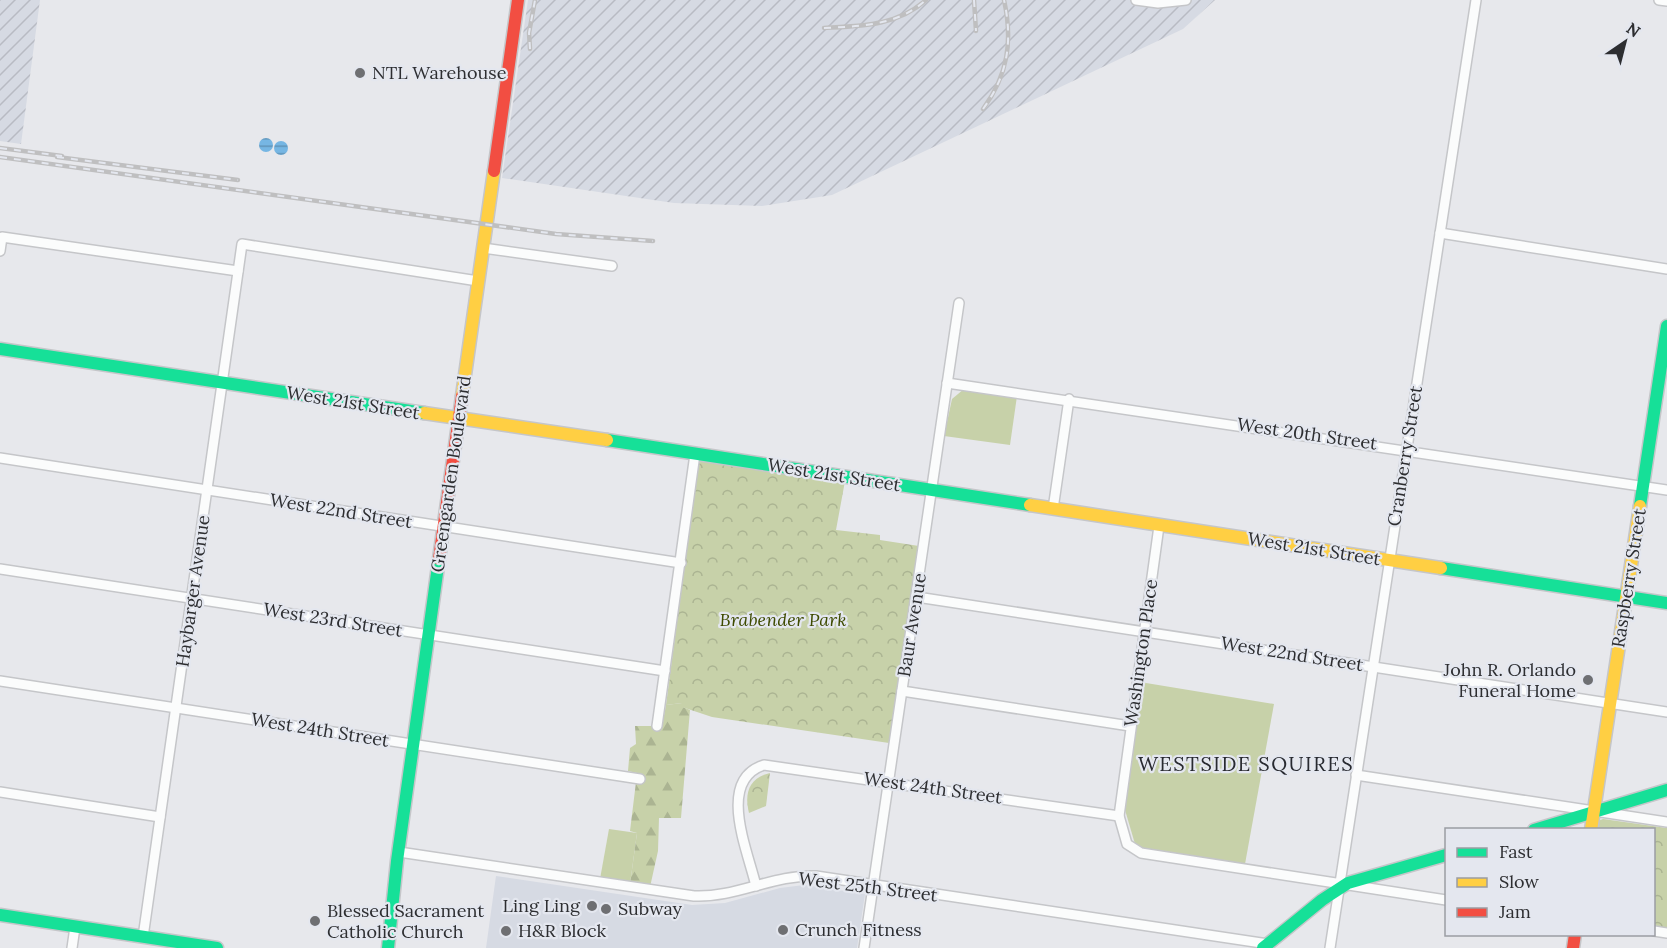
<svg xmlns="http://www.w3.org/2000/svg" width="1667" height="948" viewBox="0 0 1667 948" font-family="Lora,serif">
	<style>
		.built { fill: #d6dae3 }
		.industrial { fill: url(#industrial-furrows) }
		.grass { fill: #c7d1a9 }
		.forest { fill: url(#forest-firs) }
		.park { fill: url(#park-crowns) }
		.water { fill: url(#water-rules) }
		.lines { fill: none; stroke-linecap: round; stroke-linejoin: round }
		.street-casing { stroke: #c5c6c9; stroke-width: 12 }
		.fast-casing { stroke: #c5c6c9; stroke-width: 15 }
		.slow-casing { stroke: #c5c6c9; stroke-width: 15 }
		.jam-casing { stroke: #c5c6c9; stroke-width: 15 }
		.street { stroke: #fbfcfc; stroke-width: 9 }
		.fast { stroke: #16e098; stroke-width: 12 }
		.slow { stroke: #ffcf43; stroke-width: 12 }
		.jam { stroke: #f24e42; stroke-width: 12 }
		.rail-casing { stroke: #bfbfc0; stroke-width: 4.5 }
		.rail { stroke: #e4e7ef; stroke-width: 2; stroke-dasharray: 7; stroke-linecap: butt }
		.poi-dot { fill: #6e6f72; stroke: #e4e7ef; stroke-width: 2 }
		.labels { text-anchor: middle; stroke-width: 4.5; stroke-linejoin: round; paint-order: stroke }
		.poi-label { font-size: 18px; fill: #2d2e31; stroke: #e4e7ef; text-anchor: start }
		.street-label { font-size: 18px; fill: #2d2e31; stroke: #e4e7ef }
		.park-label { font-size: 18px; font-style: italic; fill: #3e4b00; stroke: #e4e7ef }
		.neighbourhood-label { font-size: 20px; letter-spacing: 1.5px; fill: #282a30; stroke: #e4e7ef }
	</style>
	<defs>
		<pattern id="industrial-furrows" width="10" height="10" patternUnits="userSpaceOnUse" patternTransform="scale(1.5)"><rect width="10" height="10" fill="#d6dae3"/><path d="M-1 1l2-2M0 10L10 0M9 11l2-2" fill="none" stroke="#b8bbc3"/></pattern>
		<pattern id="forest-firs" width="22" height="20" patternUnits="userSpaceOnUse" patternTransform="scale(1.5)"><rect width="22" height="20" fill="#c7d1a9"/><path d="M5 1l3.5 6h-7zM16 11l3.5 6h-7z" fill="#abb492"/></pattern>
		<pattern id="park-crowns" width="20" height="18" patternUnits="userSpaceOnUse" patternTransform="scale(1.5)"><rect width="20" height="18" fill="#c7d1a9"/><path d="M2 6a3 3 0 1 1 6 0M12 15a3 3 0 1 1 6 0" fill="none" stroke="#abb492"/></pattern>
		<pattern id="water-rules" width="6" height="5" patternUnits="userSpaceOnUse" patternTransform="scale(1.5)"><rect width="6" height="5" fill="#76b6e3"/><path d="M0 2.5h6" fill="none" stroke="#6194b9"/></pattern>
	</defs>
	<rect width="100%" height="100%" fill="#e7e8ec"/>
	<path class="built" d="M496,876l196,29 33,-2 55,-15 24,-3 61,9 -8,54h-371z"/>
	<g class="industrial">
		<path d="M0,0h40l-19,144 -21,-3z"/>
		<path d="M528,0h687l-32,29 -351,166 -70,11 -88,-3 -172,-25z"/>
	</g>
	<g class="grass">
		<path d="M964,389l53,7 -7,49 -66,-9 8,-37z"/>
		<path d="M1140,682l134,22 -29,160 -104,-16 -6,-4 -10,-34z"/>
		<path d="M609,829l28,4 -7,51 -30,-5z"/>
	</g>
	<path class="forest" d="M682,703l1,4 7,3 -9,108h-22l-1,33 -8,36 -20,-3 7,-51 -7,-2 6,-49 5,-8 -13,-3 2,-23 6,-4 -1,-18h27l4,-21z"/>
	<g class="park">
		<path d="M705,459l140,22 -9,49 44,5v5l39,6 -10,91 -20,106 -177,-26 -30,-10v-4l-16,2 29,-221 4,-21z"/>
		<path d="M770,773l-4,33 -17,7c-5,-20 0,-35 21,-40z"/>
		<path d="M1603,819l64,9v101l-13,-2v-97h-58l2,-9z"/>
	</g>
	<g class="water">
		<circle cx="266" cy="145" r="7"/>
		<circle cx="281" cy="148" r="7"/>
	</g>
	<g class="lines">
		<g class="street-casing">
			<g id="street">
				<path d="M1136,0l22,3 28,-3"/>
				<path d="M1659,0l8,1"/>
				<path d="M1440,233l227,36"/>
				<path d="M483,248l129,18"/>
				<path d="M0,251l2,-14 236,34"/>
				<path d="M947,383l720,107"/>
				<path d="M0,458l681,105"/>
				<path d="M1053,509l16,-110"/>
				<path d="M1159,526l-40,290 8,28 14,9 305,47"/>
				<path d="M0,569l665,102"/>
				<path d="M917,597l750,115"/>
				<path d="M0,681l640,98"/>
				<path d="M902,691l228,35"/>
				<path d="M657,726l38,-272"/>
				<path d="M1356,775l311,47"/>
				<path d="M0,792l160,25"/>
				<path d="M399,852l295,44c42,2 80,-22 122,-20l452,68"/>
				<path d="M756,886c-8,-35 -40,-106 8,-121l355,51"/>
				<path d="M1654,931l13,2"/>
				<path d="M143,937l99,-693 236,37"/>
				<path d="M72,948l3,-21"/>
				<path d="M864,948c32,-215 63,-430 95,-645"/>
				<path d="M1330,948l146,-948"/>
			</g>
		</g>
		<g class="fast-casing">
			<g id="fast">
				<path d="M0,349l424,64"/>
				<path d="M607,440l423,65"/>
				<path d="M1640,506l27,-180"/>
				<path d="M1441,568l226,35"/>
				<path d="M1534,830l133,-40"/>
				<path d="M0,915l217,33"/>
				<path d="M388,948l9,-87 42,-302"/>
				<path d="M1263,948l59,-48 26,-17 98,-28"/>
			</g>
		</g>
		<g class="slow-casing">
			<g id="slow">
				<path d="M462,396l32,-225"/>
				<path d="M424,413l183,27"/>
				<path d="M1030,505l411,63"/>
				<path d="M1591,830l49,-324"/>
			</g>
		</g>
		<g class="jam-casing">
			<g id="jam">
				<path d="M494,171l24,-171"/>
				<path d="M439,559l23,-163"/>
				<path d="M1573,948l2,-14"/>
			</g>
		</g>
		<use href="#street" class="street"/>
		<use href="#fast" class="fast"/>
		<use href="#slow" class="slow"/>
		<use href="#jam" class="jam"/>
		<g class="rail-casing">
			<g id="rail">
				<path d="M974,0l2,31"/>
				<path d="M824,28c37,-2 73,-2 102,-28"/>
				<path d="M530,49l-1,-16 6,-33"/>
				<path d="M983,109c25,-34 30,-68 21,-109"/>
				<path d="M0,148l62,8"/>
				<path d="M0,157l556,77 97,7"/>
				<path d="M57,157l181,23"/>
			</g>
		</g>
		<use href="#rail" class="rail"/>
	</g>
	<g class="poi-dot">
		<circle cx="360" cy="73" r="6"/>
		<circle cx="1588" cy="680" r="6"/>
		<circle cx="592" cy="906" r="6"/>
		<circle cx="606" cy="909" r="6"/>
		<circle cx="315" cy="921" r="6"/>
		<circle cx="783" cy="930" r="6"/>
		<circle cx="506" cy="931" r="6"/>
	</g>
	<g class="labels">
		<g class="poi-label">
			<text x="372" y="79">NTL Warehouse</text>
			<text x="1576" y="676" text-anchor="end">John R. Orlando<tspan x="1576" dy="21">Funeral Home</tspan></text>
			<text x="580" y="912" text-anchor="end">Ling Ling</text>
			<text x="618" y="915">Subway</text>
			<text x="327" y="917">Blessed Sacrament<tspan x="327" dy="21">Catholic Church</tspan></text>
			<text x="795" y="936">Crunch Fitness</text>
			<text x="518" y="937">H&amp;R Block</text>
		</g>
		<g class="street-label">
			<text transform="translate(353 403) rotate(9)" y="6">West 21st Street</text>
			<text transform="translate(1307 434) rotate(8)" y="6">West 20th Street</text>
			<text transform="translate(1405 456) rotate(-81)" y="6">Cranberry Street</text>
			<text transform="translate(451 474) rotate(-82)" y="6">Greengarden Boulevard</text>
			<text transform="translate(834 475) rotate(9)" y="6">West 21st Street</text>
			<text transform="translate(341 511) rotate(9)" y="6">West 22nd Street</text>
			<text transform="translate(1314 549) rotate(9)" y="6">West 21st Street</text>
			<text transform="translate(1629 578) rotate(-81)" y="6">Raspberry Street</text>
			<text transform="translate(193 591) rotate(-82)" y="6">Haybarger Avenue</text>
			<text transform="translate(333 620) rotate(9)" y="6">West 23rd Street</text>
			<text transform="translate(912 625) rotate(-81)" y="6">Baur Avenue</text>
			<text transform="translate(1141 653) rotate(-82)" y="6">Washington Place</text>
			<text transform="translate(1292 654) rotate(9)" y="6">West 22nd Street</text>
			<text transform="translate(320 730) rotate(9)" y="6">West 24th Street</text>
			<text transform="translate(933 788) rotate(8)" y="6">West 24th Street</text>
			<text transform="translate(868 887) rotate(7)" y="6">West 25th Street</text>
		</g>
		<g class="park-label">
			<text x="783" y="626">Brabender Park</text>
		</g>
		<g class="neighbourhood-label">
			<text x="1246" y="771">WESTSIDE SQUIRES</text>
		</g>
	</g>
	<rect x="1445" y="828" width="210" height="108" fill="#e4e7ef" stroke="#9b9da3" stroke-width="1.5"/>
	<rect x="1457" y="848" width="30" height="9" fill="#16e098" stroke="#9b9da3" stroke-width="1.5"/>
	<text x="1499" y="858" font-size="18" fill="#2d2e31">Fast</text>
	<rect x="1457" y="878" width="30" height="9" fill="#ffcf43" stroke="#9b9da3" stroke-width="1.5"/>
	<text x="1499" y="888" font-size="18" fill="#2d2e31">Slow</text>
	<rect x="1457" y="908" width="30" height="9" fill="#f24e42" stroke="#9b9da3" stroke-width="1.5"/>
	<text x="1499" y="918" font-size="18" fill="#2d2e31">Jam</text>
	<g transform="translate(1625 42) rotate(35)" stroke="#e4e7ef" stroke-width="4.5" paint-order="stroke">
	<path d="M0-4.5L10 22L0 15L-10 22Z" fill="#2d2e31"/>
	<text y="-9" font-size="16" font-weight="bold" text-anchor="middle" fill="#2d2e31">N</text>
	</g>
</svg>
